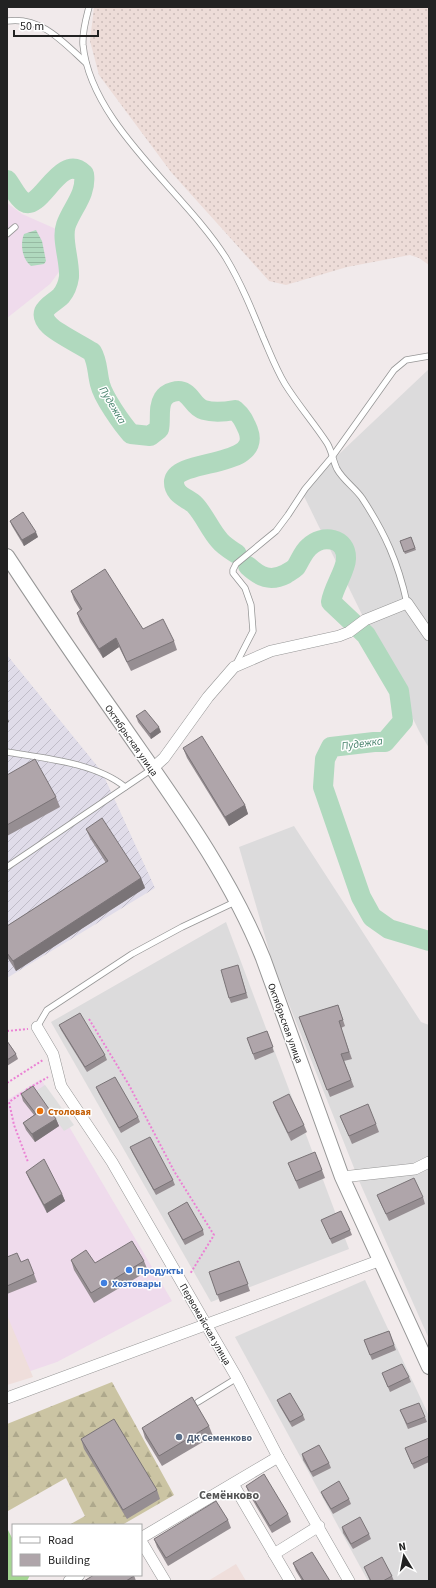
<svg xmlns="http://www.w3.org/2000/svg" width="436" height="1588" viewBox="0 0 436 1588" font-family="'Source Sans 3',sans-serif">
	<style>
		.residential { fill: #dcdbdc }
		.commercial { fill: #efdbec }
		.industrial { fill: url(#industrial-furrows) }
		.education { fill: #efdedb }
		.farmland { fill: url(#farmland-dots) }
		.forest { fill: url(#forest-firs) }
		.pitch { fill: #a4d692 }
		.parking { fill: #dedede }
		.water { fill: url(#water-rules) }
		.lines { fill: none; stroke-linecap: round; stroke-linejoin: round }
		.river { stroke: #b0d9be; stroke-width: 20 }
		.service-casing { stroke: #969696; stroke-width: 7 }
		.minor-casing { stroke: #969696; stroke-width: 12 }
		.tertiary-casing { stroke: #969696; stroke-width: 16 }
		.path { stroke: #eb81d4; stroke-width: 2; stroke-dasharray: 2 2; stroke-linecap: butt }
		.service { stroke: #fff; stroke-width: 5.5 }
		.minor { stroke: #fff; stroke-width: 11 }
		.tertiary { stroke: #fff; stroke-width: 14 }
		.wall { fill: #968e92 }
		.shaded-wall { fill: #7a7477 }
		.building { fill: #afa5aa; stroke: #7a7477 }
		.food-dot { fill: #e8710a; stroke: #fff; stroke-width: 1.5 }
		.shop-dot { fill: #3f7fe0; stroke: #fff; stroke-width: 1.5 }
		.service-dot { fill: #5c6f8a; stroke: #fff; stroke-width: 1.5 }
		.labels { text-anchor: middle; stroke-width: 3; stroke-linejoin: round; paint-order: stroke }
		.street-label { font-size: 10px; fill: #222; stroke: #fff }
		.food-label { font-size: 10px; font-weight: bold; fill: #c56008; stroke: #fff; text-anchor: start }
		.shop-label { font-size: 10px; font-weight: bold; fill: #366cbe; stroke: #fff; text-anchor: start }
		.service-label { font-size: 10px; font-weight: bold; fill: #4e5e75; stroke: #fff; text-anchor: start }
		.water-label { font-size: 11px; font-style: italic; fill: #46826b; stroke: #fff }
		.quarter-label { font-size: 12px; font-weight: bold; fill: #555; stroke: #fff }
	</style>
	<defs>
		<pattern id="industrial-furrows" width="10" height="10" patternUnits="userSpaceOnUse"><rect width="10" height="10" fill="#e0dce9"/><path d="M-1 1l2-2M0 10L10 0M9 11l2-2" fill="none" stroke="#c0bcc8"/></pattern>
		<pattern id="farmland-dots" width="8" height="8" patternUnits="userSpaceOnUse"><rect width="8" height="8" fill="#eddcd8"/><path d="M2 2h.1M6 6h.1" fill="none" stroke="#cbbcb9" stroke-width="1.8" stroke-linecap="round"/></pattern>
		<pattern id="forest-firs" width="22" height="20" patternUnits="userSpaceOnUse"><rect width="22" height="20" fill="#cbc4a3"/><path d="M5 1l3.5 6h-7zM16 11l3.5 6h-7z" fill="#aea88c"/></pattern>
		<pattern id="water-rules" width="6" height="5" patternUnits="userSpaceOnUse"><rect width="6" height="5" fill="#b0d9be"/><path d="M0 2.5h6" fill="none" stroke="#97baa3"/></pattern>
	</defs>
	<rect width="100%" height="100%" fill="#f1eaeb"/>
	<g class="residential">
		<path d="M429,369v379l-10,-17 -118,-241z"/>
		<path d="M294,826l127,196 8,3v314l-69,-156 -87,-219 -34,-117z"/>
		<path d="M226,922l123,327 -138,53 -160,-280z"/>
		<path d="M365,1280l64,136v165h-61l-133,-244z"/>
	</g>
	<g class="commercial">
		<path d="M7,203l15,11 34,15 5,40 -11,15 -43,34z"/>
		<path d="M41,1079l131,222 -115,61 -50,17v-279z"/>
	</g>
	<path class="industrial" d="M7,655l95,117 53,116 -148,90z"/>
	<g class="education">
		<path d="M7,1315l26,62 -26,8z"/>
		<path d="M236,1564l10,17h-38z"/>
	</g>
	<path class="farmland" d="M94,7h335v258l-10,-7 -9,-3 -63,12 -61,18 -17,-4 -98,-109 -72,-97 -9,-34z"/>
	<path class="forest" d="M112,1382l62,113 -52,30h-53l16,-9 -19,-38 -58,33 -1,-87z"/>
	<path class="pitch" d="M7,1528l6,12v35h17l-3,6h-20z"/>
	<path class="parking" d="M45,1085l29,40 -10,6 -28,-40z"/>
	<path class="water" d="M36,230l6,11 4,20 -2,3 -13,2c-9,-7 -11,-22 -7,-32z"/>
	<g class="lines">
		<g class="river">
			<path d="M7,180c5,6 10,18 17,22 17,10 36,-51 60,-28 3,20 -12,34 -18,51 -5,14 4,35 3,52 -1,7 -3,13 -8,19 -9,9 -27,14 -11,30 7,7 31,19 42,26 6,10 5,21 8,32 3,13 22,40 31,50l19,2 9,-7c2,-9 -1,-22 4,-30 4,-7 16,-10 22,-6 8,5 9,14 19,17 10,3 20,2 31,0 7,6 9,11 13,20 15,39 -70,28 -74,51 -1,14 14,17 21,24 10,11 15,25 25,36 4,5 11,9 17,13"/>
			<path d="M248,566c12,11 22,16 38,8 3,-2 7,-4 10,-7 4,-6 7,-15 13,-20 13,-13 38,-10 37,12 0,11 -13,29 -15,43l35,33 33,56 4,30 -18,21h-11l-43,5 -6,12 -2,28 38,110 11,20 17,12 40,12"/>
		</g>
		<g class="service-casing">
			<g id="service">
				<path d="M89,7c-3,12 -7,25 -6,38 8,80 102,147 143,213 15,25 26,52 37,79 7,16 13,32 22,47 13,21 29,39 42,59 5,8 6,18 10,26 6,11 18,19 25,29 23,35 36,64 45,105"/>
				<path d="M7,21c34,-5 56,21 79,42"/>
				<path d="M7,234l8,-7"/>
				<path d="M235,666l18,-35 -2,-26 -6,-17 -12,-15v-3l3,-6 40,-33 12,-16 17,-26 27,-32 62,-87 12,-10 23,-4"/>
				<path d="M7,752c36,6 89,11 118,35"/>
				<path d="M7,867l145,-98"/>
				<path d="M37,1027l10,-17 85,-56 50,-27 55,-26"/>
				<path d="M198,1402l39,-24"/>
			</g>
		</g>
		<g class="minor-casing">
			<g id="minor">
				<path d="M153,768l11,-10 44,-61 26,-30 37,-16 68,-15 10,-4 16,-12 42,-17 22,32"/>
				<path d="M37,1027l16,27 8,32 51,76 125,216 41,79 71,124"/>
				<path d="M342,1177l73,-8 14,-7"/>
				<path d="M7,1398l374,-138"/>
				<path d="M233,1484l57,97"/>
				<path d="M141,1538l137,-81"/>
				<path d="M141,1541l24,40"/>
				<path d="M274,1554l45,-28"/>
				<path d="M69,1581l10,-6"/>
			</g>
		</g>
		<g class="tertiary-casing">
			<path id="tertiary" d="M7,556c37,56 75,112 114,167 52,75 108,150 142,235l79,219 87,190"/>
		</g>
		<g class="path">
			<path d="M89,1019l40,66 45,86 40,64 -24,39"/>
			<path d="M7,1031l21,-2"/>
			<path d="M7,1083l36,-23"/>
			<path d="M26,1090l22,-13"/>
			<path d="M22,1093l-13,9 5,23 14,37"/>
		</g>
		<use href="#service" class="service"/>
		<use href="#minor" class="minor"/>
		<use href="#tertiary" class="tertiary"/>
	</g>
	<g class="wall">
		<path d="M10,521l28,16 -14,9 -12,-20z"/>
		<path d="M411,537l5,13 -11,4 -5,-13z"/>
		<path d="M71,591l72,38 31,12 3,9 -46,21 -12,-24 -16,11 -23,-36 -3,-9 3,-3 -6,-10z"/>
		<path d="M136,716l25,16 -10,7 -13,-17z"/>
		<path d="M183,748l62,57 3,9 -19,12 -42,-68z"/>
		<path d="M7,775l49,22 4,10 -53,29z"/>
		<path d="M86,829l55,49 4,10 -129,83 -9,-14v-31l99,-63 -16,-25z"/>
		<path d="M238,965l10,33 -17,5 -2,-5z"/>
		<path d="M338,1005l7,21 -4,2 11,31 -8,2 10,26 -24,10 -31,-80z"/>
		<path d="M59,1025l46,30 2,5 -20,12 -26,-42z"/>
		<path d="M267,1031l7,21 -19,8 -8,-22z"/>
		<path d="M7,1041l9,13 2,5 -11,7z"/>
		<path d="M96,1087l42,30 2,5 -19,11 -23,-41z"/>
		<path d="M21,1094l35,25 3,7 -24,16 -9,-12 -3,-7 11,-8 -11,-14z"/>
		<path d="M273,1102l31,23 3,7 -16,9 -15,-31z"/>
		<path d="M340,1116l36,8 3,8 -27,12z"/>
		<path d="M130,1147l43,33 2,5 -19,10 -24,-43z"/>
		<path d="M288,1163l34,7 3,8 -26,11z"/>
		<path d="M26,1172l36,22 3,7 -18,12 -18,-34z"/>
		<path d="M377,1195l46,2 2,7 -36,17 -9,-19z"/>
		<path d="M168,1213l35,17 1,5 -19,10 -15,-27z"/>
		<path d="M321,1220l29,10 2,5 -20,9z"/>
		<path d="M7,1257l14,5 13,12 3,8 -30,12z"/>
		<path d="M71,1260l24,3 49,-2 4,10 -54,32 -20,-33z"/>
		<path d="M239,1261l11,30 -30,11 -11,-30z"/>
		<path d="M389,1331l7,19 -24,10 -8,-20z"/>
		<path d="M382,1373l27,4 2,5 -21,10z"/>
		<path d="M277,1400l26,15 2,5 -13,7 -13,-22z"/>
		<path d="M400,1410l25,7 2,5 -19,7z"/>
		<path d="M209,1426l4,10 -51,30 -17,-28 -3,-10z"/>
		<path d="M429,1438v24l-15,7 -9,-21z"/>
		<path d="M81,1439l76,51 3,9 -33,20 -43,-70z"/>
		<path d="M302,1454l27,9 2,5 -18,9 -10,-17z"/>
		<path d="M246,1486l42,28 3,8 -19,11 -23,-39z"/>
		<path d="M321,1492l28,7 2,5 -18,10 -10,-17z"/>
		<path d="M228,1520l3,8 -63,38 -11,-19 -3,-8z"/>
		<path d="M342,1527l27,7 2,5 -18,10 -10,-16z"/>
		<path d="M293,1563l37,18h-28l-6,-10z"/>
		<path d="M364,1567l28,9 2,5h-24z"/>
		<path d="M134,1575l2,6h-52z"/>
	</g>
	<g class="shaded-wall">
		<path d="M36,532l2,5 -14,9 -2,-6z"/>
		<path d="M116,638l3,9 -16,11 -4,-9z"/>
		<path d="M7,716l2,6 -2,1z"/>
		<path d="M159,727l2,5 -10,7 -1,-5z"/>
		<path d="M245,805l3,9 -19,12 -4,-9z"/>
		<path d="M141,878l4,10 -129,83 -3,-10z"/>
		<path d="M56,1119l3,7 -24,16 -3,-8z"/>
		<path d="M62,1194l3,7 -18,12 -3,-8z"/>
	</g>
	<g class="building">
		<path d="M23,512l13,20 -14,8 -12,-19z"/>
		<path d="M411,537l4,11 -11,4 -4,-11z"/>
		<path d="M105,569l38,60 20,-10 11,22 -47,21 -11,-24 -17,11 -22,-36 5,-4 -11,-18z"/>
		<path d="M145,710l14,17 -9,7 -14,-18z"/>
		<path d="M202,736l43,69 -20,12 -42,-69z"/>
		<path d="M35,759l21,38 -49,28v-50z"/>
		<path d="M102,818l39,60 -128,83 -6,-8v-27l101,-65 -22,-32z"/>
		<path d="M238,965l8,28 -17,5 -8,-28z"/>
		<path d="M338,1005l5,15 -4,1 10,31 -8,2 10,26 -24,10 -28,-73z"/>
		<path d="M80,1013l25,42 -20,12 -26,-42z"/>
		<path d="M267,1031l6,16 -20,7 -6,-16z"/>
		<path d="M7,1041l9,13 -9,6z"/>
		<path d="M115,1077l23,40 -19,11 -23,-41z"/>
		<path d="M33,1086l23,33 -24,15 -9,-11 13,-9 -15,-20z"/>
		<path d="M289,1094l15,31 -16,8 -15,-31z"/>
		<path d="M368,1104l8,20 -27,12 -9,-20z"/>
		<path d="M150,1137l23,43 -19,10 -24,-43z"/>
		<path d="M315,1152l7,18 -26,11 -8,-18z"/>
		<path d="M44,1159l18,35 -18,11 -18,-33z"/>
		<path d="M414,1178l9,19 -37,17 -9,-19z"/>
		<path d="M187,1202l16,28 -20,10 -15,-27z"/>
		<path d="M341,1211l9,19 -20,9 -9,-19z"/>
		<path d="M132,1241l12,20 -53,32 -20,-33 15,-10 9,13z"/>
		<path d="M17,1253l4,9 7,-3 6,15 -27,12v-29z"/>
		<path d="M239,1261l9,23 -31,11 -8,-23z"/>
		<path d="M389,1331l5,14 -24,10 -6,-15z"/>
		<path d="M402,1364l7,13 -21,10 -6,-14z"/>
		<path d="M290,1393l13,22 -13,7 -13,-22z"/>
		<path d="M192,1397l17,29 -50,30 -17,-28z"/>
		<path d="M419,1403l6,14 -18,7 -7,-14z"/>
		<path d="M114,1419l43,71 -34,20 -42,-71z"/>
		<path d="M429,1438v18l-17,8 -7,-16z"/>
		<path d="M319,1445l10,18 -18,9 -9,-18z"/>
		<path d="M264,1474l24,40 -18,12 -24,-40z"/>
		<path d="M339,1481l10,18 -18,10 -10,-17z"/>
		<path d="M216,1501l12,19 -62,38 -12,-19z"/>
		<path d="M360,1517l9,17 -18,10 -9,-17z"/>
		<path d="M312,1552l18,29h-26l-11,-18z"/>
		<path d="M382,1557l10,19 -9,5h-12l-7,-14z"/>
		<path d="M94,1575h40v1l-8,5h-42z"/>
	</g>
	<circle class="food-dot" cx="40" cy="1111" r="4"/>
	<g class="shop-dot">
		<circle cx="129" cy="1270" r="4"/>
		<circle cx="104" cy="1283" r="4"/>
	</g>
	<circle class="service-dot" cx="179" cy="1437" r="4"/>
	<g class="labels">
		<g class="street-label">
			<text transform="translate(132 740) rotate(55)" y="4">Октябрьская улица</text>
			<text transform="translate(286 1023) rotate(70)" y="4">Октябрьская улица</text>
			<text transform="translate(206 1324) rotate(60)" y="4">Первомайская улица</text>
		</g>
		<g class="food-label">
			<text x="48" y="1115">Столовая</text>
		</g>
		<g class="shop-label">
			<text x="137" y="1274">Продукты</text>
			<text x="112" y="1287">Хозтовары</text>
		</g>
		<g class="service-label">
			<text x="187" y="1441">ДК Семенково</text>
		</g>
		<g class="water-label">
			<text transform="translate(113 405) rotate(59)" y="4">Пудежка</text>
			<text transform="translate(362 743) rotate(-8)" y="4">Пудежка</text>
		</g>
		<g class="quarter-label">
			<text x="229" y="1499">Семёнково</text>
		</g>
	</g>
	<rect width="436" height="1588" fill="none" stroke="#222222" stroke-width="16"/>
	<rect x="12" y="1524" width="130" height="52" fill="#ffffff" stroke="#a7a7a7"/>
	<rect x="20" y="1537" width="20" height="6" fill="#ffffff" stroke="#a7a7a7"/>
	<text x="48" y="1544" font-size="12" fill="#222222">Road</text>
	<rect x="20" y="1554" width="20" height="12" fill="#afa5aa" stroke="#a7a7a7"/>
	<text x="48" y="1564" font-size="12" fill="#222222">Building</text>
	<g transform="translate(404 1556) rotate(350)" stroke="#ffffff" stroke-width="3" paint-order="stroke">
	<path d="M0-3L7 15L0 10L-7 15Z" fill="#222222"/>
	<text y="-6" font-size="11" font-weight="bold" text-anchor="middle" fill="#222222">N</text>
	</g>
	<path d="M14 30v6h84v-6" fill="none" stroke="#222222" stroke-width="2"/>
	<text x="20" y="30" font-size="12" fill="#222222" stroke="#ffffff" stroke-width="3" paint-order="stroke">50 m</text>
</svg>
